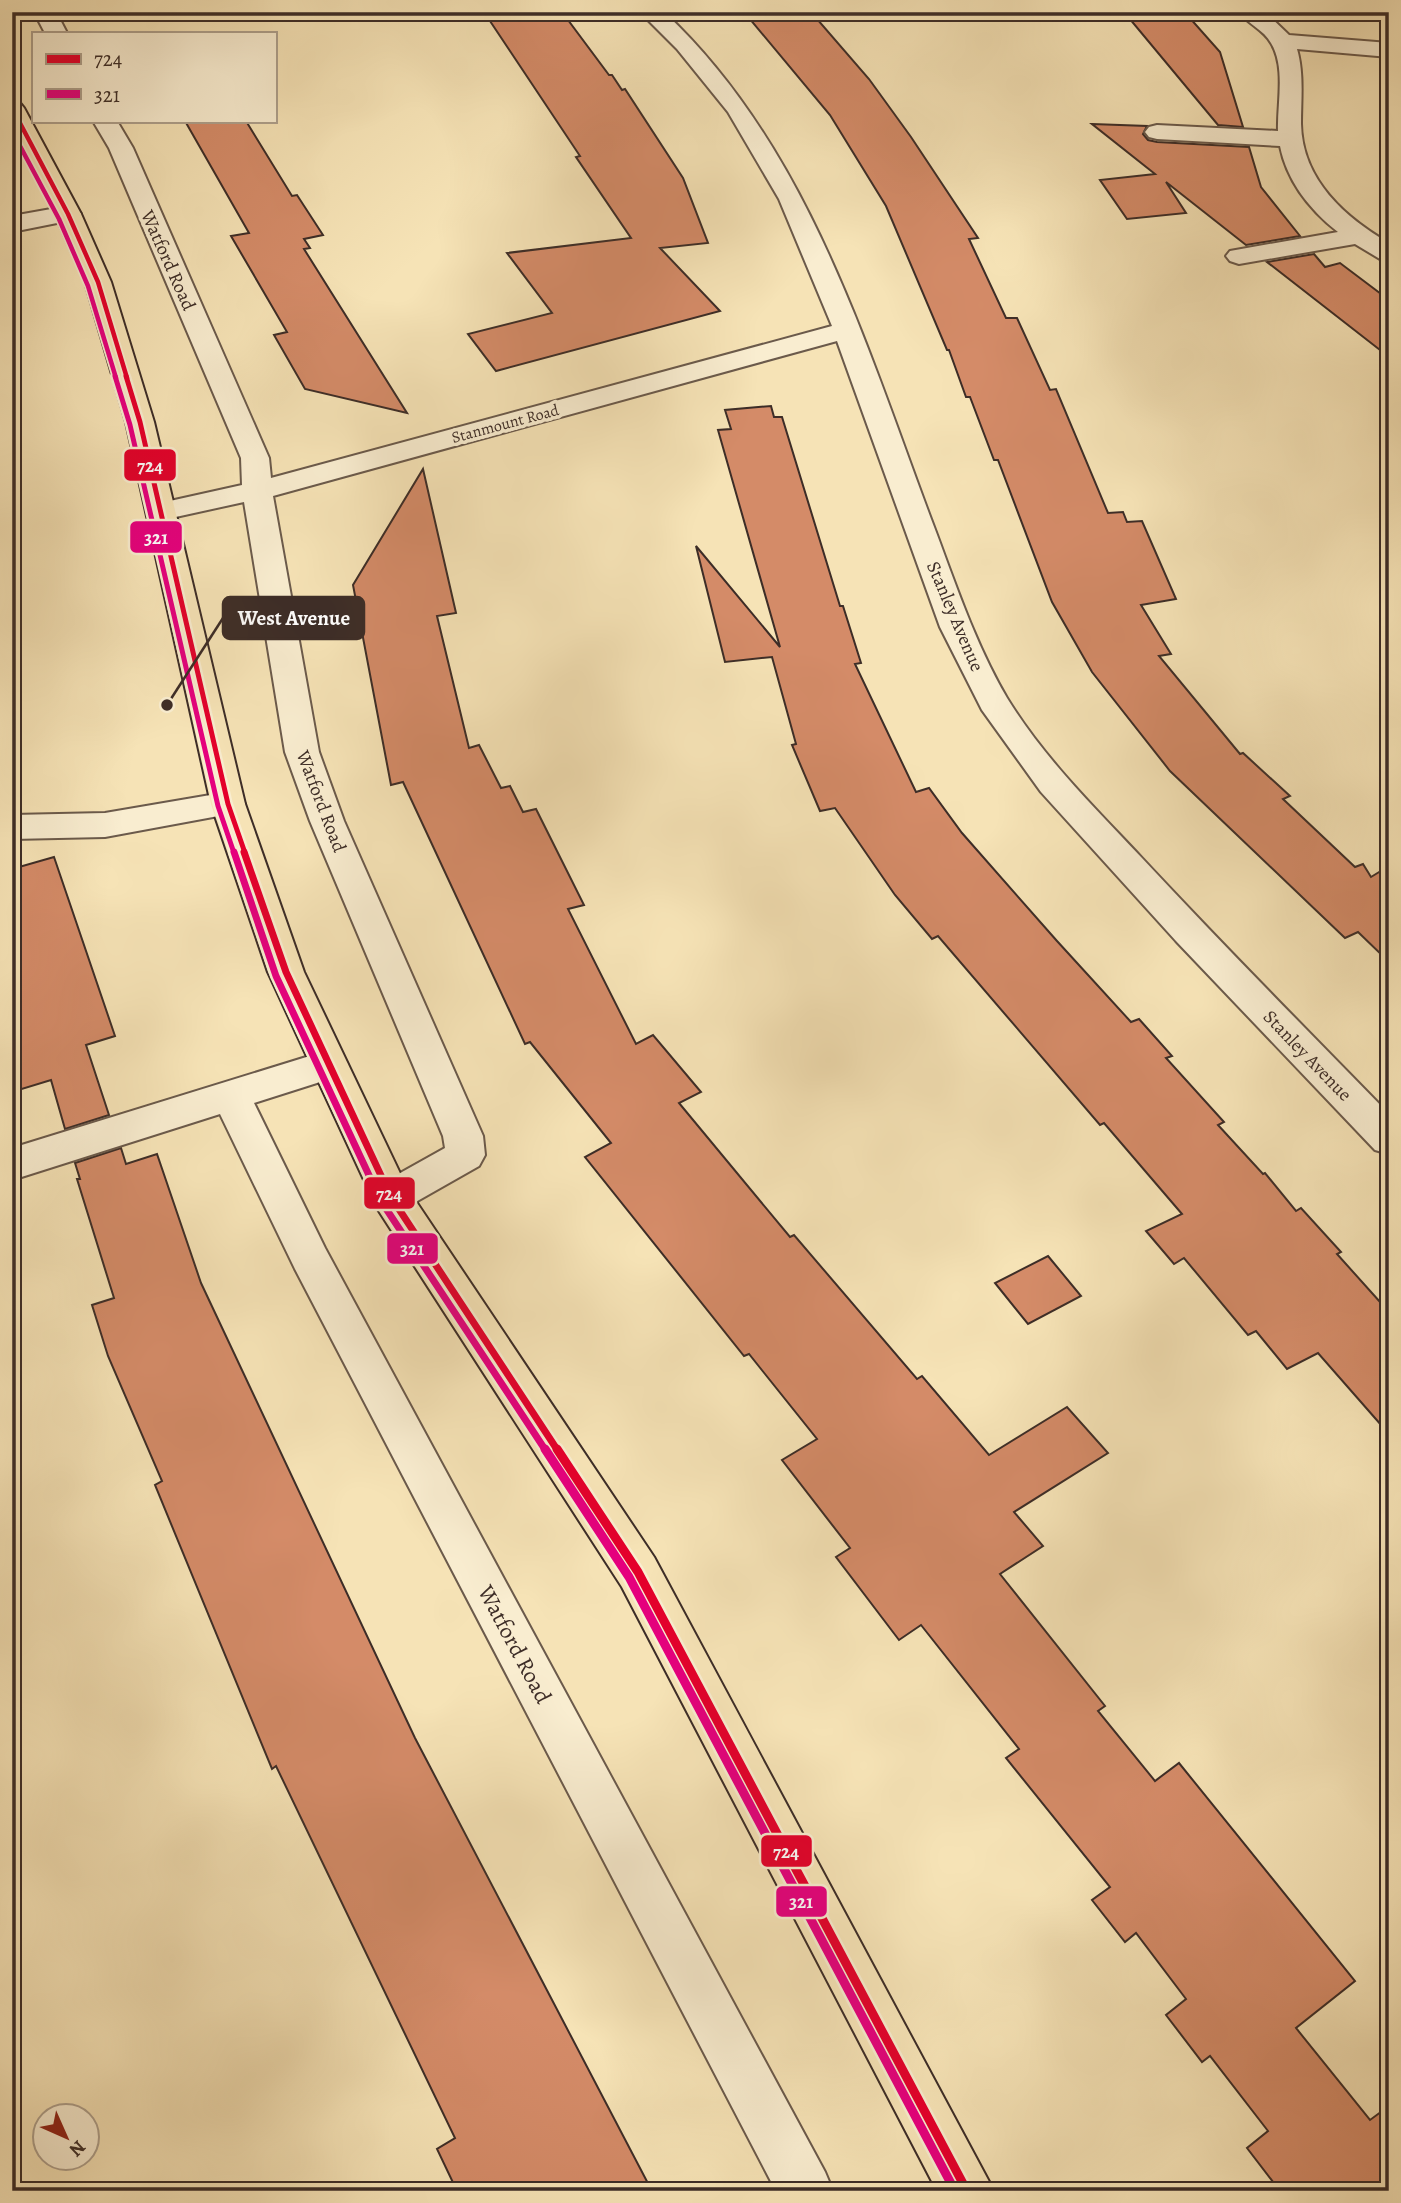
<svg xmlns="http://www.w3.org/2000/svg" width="1401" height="2203" viewBox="0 0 1401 2203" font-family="Alegreya,serif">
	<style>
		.building { fill: #d48b68; stroke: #3d2d27; stroke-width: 2 }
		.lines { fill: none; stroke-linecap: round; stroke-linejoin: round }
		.minor-casing { stroke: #6b5a4b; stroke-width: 4 }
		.major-casing { stroke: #3d2d27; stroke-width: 4 }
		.minor { fill: #f9edd0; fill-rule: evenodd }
		.major { fill: #f6e3b6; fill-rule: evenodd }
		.bus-1-far3-casing { stroke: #f9edd0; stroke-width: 8 }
		.bus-1-far2-casing { stroke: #f9edd0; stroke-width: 10 }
		.bus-1-far1-casing { stroke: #f9edd0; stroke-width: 12 }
		.bus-1-casing { stroke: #f9edd0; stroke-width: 14 }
		.bus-2-far3-casing { stroke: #f9edd0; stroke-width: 8 }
		.bus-2-far2-casing { stroke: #f9edd0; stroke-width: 10 }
		.bus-2-far1-casing { stroke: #f9edd0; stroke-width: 12 }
		.bus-2-casing { stroke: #f9edd0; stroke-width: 14 }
		.bus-1-far3 { stroke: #e4002b; stroke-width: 4.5 }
		.bus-1-far2 { stroke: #e4002b; stroke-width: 5 }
		.bus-1-far1 { stroke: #e4002b; stroke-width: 7 }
		.bus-1 { stroke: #e4002b; stroke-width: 9 }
		.bus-2-far3 { stroke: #e5007d; stroke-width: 4.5 }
		.bus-2-far2 { stroke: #e5007d; stroke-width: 5 }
		.bus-2-far1 { stroke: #e5007d; stroke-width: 7 }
		.bus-2 { stroke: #e5007d; stroke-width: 9 }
		.labels { text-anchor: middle; stroke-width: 7; stroke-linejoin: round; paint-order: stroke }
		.far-street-label { font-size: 16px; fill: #3d2d27; stroke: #f9edd0 }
		.street-label { font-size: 19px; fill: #3d2d27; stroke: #f9edd0 }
		.near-street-label { font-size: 23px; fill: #3d2d27; stroke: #f9edd0 }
		.leader { fill: none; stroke: #3d2d27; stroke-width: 2.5 }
		.callout-dot { fill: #3d2d27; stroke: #f9edd0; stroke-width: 2.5 }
		.callout { fill: #3d2d27; stroke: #3d2d27; stroke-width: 2.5 }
		.callout-label { font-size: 21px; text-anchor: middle; font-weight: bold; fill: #fff }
		.line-badge { stroke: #f9edd0; stroke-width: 2.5 }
		.badge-label { font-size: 19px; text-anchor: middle; font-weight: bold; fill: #fff }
	</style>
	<rect width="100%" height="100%" fill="#f6e3b6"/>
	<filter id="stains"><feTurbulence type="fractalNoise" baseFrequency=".00286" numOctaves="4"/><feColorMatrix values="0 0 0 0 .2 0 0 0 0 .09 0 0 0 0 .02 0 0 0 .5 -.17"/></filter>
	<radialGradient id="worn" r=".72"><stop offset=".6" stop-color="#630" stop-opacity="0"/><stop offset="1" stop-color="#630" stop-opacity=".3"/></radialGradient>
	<g class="building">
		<path d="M484,12h78l47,63h3l10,15 3,-1 58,89 25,65 -48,5 60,63 -224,60 -28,-37 84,-21 -45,-60 124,-15 -55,-81 4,-1z"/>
		<path d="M744,12h67l58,67 42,58 67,101 -9,1 37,79h11l33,72 6,-1 52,124 15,-1 4,10 15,-1 34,78 -35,6 30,49 -12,2 81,98 3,-1 47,43 -7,3 72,68 8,-3 8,13 18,-11v96l-31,-30 -13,6 -175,-167 -78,-99 -40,-70 -54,-142h-4l-24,-63h-4l-17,-47h-2l-61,-144 -56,-91z"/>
		<path d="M1124,12h57l8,5 31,35 23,75 -25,-2z"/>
		<path d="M185,121h61l46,75 5,-1 26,40 -19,4 6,9 -6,1 103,164 -102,-24 -31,-54 13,-3 -56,-96 18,-3z"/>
		<path d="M1092,124l55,2 -4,8 5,6 9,2 92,5 12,40 39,49 -54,9 -80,-63 20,31 -59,6 -27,-39 55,-6z"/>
		<path d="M1314,254l11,13 15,-4 49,37v57l-122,-95z"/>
		<path d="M771,406l3,11h8l58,189h3l18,57 -6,1 61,128 13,-4 33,45 95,108 74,81 8,-3 33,37 -6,2 58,64 -6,3 45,49 2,-1 31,38 5,-3 40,44 -4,2 52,58v122l-71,-81 -31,16 -31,-38 -8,4 -64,-77 -10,6 -28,-33 36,-17 -78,-91 -4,2 -162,-189 -6,3 -37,-44 -60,-87 -15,3 -28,-66 4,-1 -24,-87 -47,5 -29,-116 84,101 -62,-217 13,-1 -6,-19z"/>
		<path d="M423,469l33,144 -19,3 32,132 10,-3 22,43 9,-2 13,26 13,-3 48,96 -16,4 68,135 17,-9 48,57 -22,11 111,134 4,-2 123,144 5,-3 67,79 78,-48 41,46 -94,59 29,34 -43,28 105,132 -7,5 57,70 24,-18 176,218 -59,47 74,92 19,-14v85h-109l-33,-43 21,-17 -58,-75 -8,6 -36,-47 20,-16 -50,-66 -11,9 -33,-42 18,-13 -104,-129 13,-9 -98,-124 -22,15 -63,-83 14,-9 -68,-88 35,-21 -68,-85 -5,2 -159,-199 26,-14 -81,-101 -5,2 -122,-262 -12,3 -38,-200z"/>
		<path d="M54,857l61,179 -29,9 23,70 -44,14 -14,-49 -39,12v-223z"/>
		<path d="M121,1148l5,16 31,-10 44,129 214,455 237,453h-195l-20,-42 18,-11 -179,-372 -4,3 -117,-284 7,-4 -54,-125 -16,-51 22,-7 -37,-119h3l-5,-16z"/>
		<path d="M1048,1256l33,40 -53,28 -33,-41z"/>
	</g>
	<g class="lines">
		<g class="minor-casing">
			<g id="minor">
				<path d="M34,12h22l11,21h-22z"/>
				<path d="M640,12h24c143,134 200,328 267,507 23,60 43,123 76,179 36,59 87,109 134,159 81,87 165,172 248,257v40l-14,-4 -199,-209 -135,-149 -59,-82 -42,-83 -103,-286 -564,155 46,256 25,69 139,315 2,19 -6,11 -74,42 -14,5 -14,-5 -6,-11 6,-11 68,-38 -2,-12 -133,-315 -25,-69 -41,-250 -82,18 -10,-3 -5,-6 5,-6 90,-20 -1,-27 -132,-310 -16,-27h24l16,27 136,310 2,20 561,-152 -53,-127 -51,-87 -51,-63z"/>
				<path d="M1239,12h26l24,23 100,8v14l-92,-8c7,24 4,50 4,75 1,55 43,93 88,119v19l-9,-3 -25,-15 -116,20 -9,-3 -4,-5 4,-5 108,-19c-28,-22 -51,-51 -58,-86l-123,-7 -8,-2 -4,-5 4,-5 8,-2 121,6c-1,-27 8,-64 -7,-88 -7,-13 -23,-19 -32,-31z"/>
				<path d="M68,206l9,3 4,5 -4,5 -65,13v-16z"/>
				<path d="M228,792l12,4 5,8 -5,8 -135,25 -93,2v-24l93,-2z"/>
				<path d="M329,1050l13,5 6,10 -6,10 -88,28 71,145 500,924 8,19h-57l-481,-922 -75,-155 -208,66v-32z"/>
			</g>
		</g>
		<g class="major-casing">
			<path id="major" d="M12,101l8,2 4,5 57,106 30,68 43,140 91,382 59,168 103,216 247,369 340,634h-57l-315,-604 -245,-379 -109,-236 -57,-168 -85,-382 -41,-140 -30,-68 -43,-83z"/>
		</g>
		<use href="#minor" class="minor"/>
		<use href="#major" class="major"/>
		<g class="bus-1-far3-casing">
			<path id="bus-1-far3" d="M12,108l56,106 30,68 29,96"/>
		</g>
		<g class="bus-1-far2-casing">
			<path id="bus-1-far2" d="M126,376l14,46 88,382 17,49"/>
		</g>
		<g class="bus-1-far1-casing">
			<path id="bus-1-far1" d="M244,852l42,120 105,225 167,254"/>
		</g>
		<g class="bus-1-casing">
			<path id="bus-1" d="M557,1449l81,123 329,619"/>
		</g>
		<g class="bus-2-far3-casing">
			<path id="bus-2-far3" d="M12,131l47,88 29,67 28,92"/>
		</g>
		<g class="bus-2-far2-casing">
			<path id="bus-2-far2" d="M115,376l15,49 88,381 16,47"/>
		</g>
		<g class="bus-2-far1-casing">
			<path id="bus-2-far1" d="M234,852l42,124 105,225 165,250"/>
		</g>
		<g class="bus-2-casing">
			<path id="bus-2" d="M545,1449l84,128 326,614"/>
		</g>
		<use href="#bus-1-far3" class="bus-1-far3"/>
		<use href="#bus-1-far2" class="bus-1-far2"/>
		<use href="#bus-1-far1" class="bus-1-far1"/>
		<use href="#bus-1" class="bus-1"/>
		<use href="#bus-2-far3" class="bus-2-far3"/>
		<use href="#bus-2-far2" class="bus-2-far2"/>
		<use href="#bus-2-far1" class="bus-2-far1"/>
		<use href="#bus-2" class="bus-2"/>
	</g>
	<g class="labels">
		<g class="far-street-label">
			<text transform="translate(505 423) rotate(-15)" y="6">Stanmount Road</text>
		</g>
		<g class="street-label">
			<text transform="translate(169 260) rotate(66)" y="7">Watford Road</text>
			<text transform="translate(956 616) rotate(67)" y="7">Stanley Avenue</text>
			<text transform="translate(322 801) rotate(69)" y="7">Watford Road</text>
			<text transform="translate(1308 1055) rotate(46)" y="7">Stanley Avenue</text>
		</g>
		<g class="near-street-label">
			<text transform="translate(515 1644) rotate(62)" y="8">Watford Road</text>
		</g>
	</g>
	<path class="leader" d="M167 705L223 618"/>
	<circle class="callout-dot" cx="167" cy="705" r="7"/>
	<rect class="callout" x="223" y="597" width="141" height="42" rx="7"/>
	<g class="callout-label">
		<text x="294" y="625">West Avenue</text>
	</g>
	<g class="line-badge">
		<rect x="123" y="448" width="54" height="34" rx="7" fill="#e4002b"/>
		<rect x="129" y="520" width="54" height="34" rx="7" fill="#e5007d"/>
		<rect x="363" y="1176" width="53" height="34" rx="7" fill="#e4002b"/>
		<rect x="386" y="1232" width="53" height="33" rx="7" fill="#e5007d"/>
		<rect x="760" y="1834" width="53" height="34" rx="7" fill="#e4002b"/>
		<rect x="775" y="1885" width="53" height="33" rx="7" fill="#e5007d"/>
	</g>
	<g class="badge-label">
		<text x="150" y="472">724</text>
		<text x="156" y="544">321</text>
		<text x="389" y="1200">724</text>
		<text x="412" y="1255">321</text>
		<text x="786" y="1858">724</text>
		<text x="801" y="1908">321</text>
	</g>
	<rect width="1401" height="2203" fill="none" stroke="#f6e3b6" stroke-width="42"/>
	<rect x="14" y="14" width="1373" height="2175" fill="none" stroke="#3d2d27" stroke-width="3.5"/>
	<rect x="21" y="21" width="1359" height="2161" fill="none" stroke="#3d2d27" stroke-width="2"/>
	<rect x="32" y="32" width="245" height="91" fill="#f9edd0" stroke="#aea08c" stroke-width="2"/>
	<rect x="46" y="54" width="35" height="10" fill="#e4002b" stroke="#aea08c" stroke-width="2"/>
	<text x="94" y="66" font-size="21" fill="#3d2d27">724</text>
	<rect x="46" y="89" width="35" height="10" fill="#e5007d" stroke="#aea08c" stroke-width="2"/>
	<text x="94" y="102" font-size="21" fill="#3d2d27">321</text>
	<g transform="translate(66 2137) rotate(135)"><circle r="33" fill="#f9edd0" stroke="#aea08c" stroke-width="2"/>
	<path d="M0-5L12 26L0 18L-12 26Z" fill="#8f2418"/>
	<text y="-10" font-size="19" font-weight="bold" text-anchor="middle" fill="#3d2d27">N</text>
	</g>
	<rect width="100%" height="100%" filter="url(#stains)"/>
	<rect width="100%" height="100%" fill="url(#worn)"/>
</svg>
